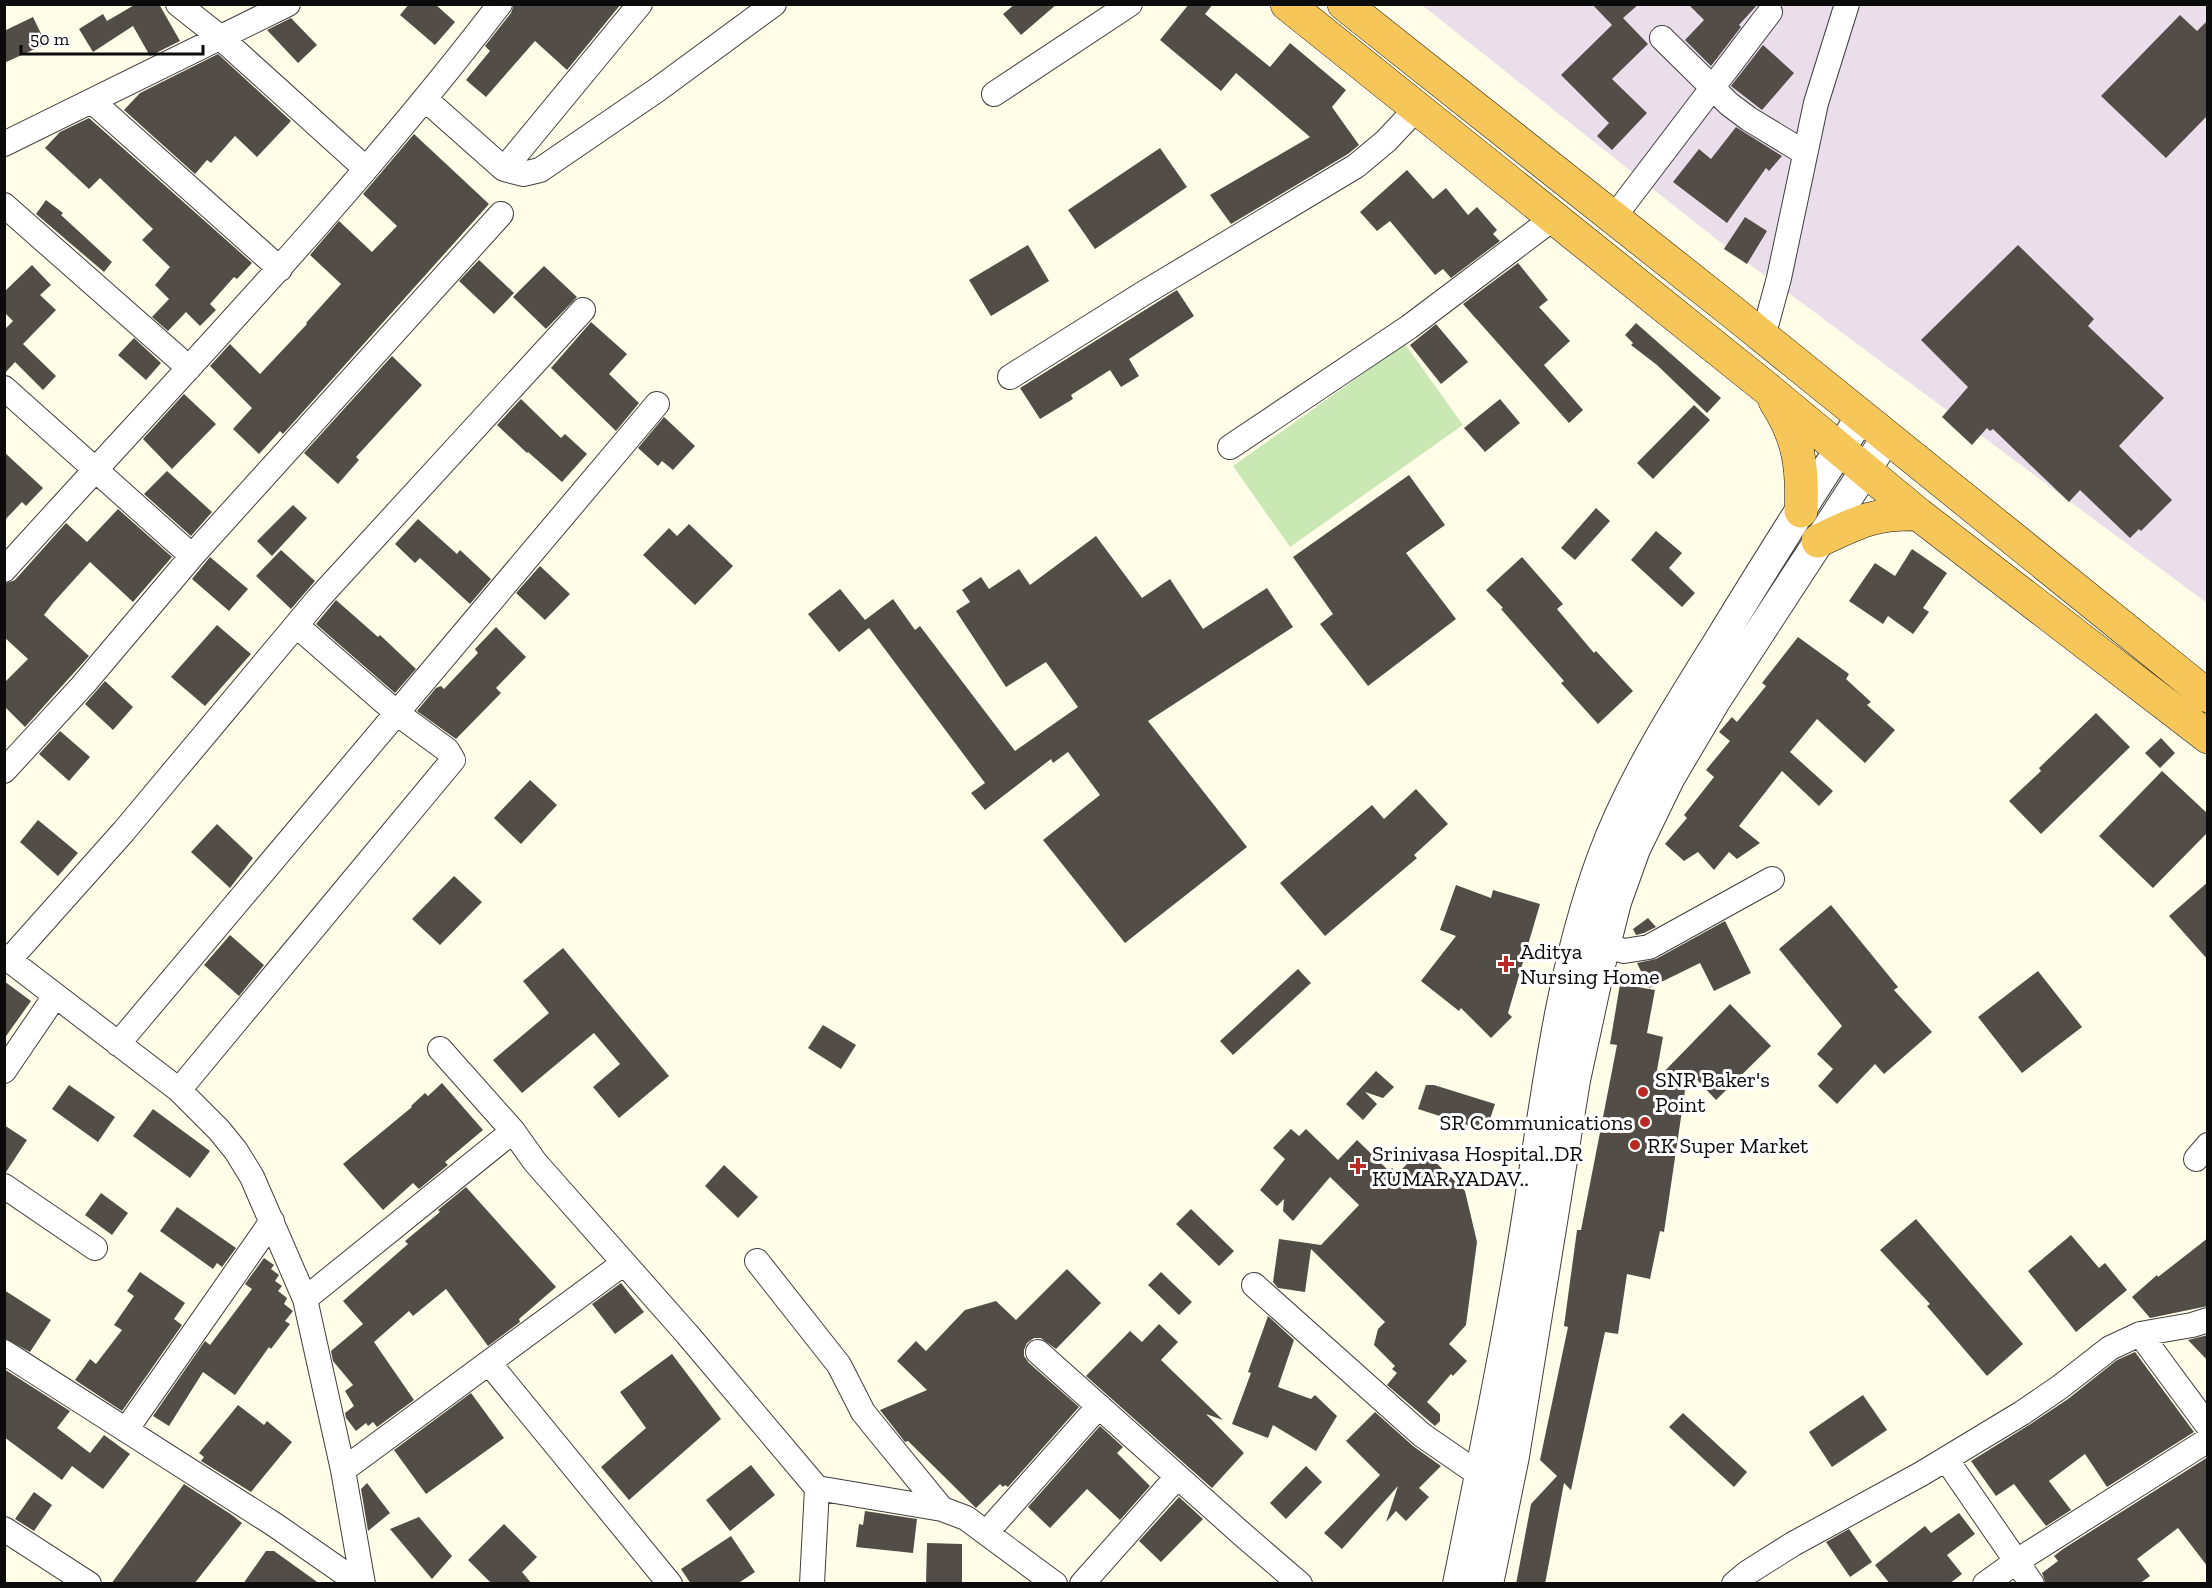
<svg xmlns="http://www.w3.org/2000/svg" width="2212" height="1588" font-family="'Zilla Slab',serif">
  <rect width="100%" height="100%" fill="#fffde8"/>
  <path fill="#eadeea" d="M 1422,5 L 2207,5 L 2207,603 L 1721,243 Z"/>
  <path fill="#cae8b3" d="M 1405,344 L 1463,425 L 1290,547 L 1233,466 Z"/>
  <path fill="#534d47" d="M 136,4 L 159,4 L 180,41 L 150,56 L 133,26 L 93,52 L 79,29 L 103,14 L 107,21 Z
    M 409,4 L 435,4 L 455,22 L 435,45 L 400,15 Z
    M 514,4 L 621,4 L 567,70 L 535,41 L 486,97 L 466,80 L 490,51 L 485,46 L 511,13 Z
    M 1015,4 L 1057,4 L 1021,35 L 1003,14 Z
    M 1189,4 L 1213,4 L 1205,14 L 1270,67 L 1290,43 L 1346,90 L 1332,107 L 1359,145 L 1348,154 L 1231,224 L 1210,195 L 1310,137 L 1236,73 L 1221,91 L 1160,40 Z
    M 1592,4 L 1639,4 L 1623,18 L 1648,44 L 1612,79 L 1647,113 L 1612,150 L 1597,136 L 1609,123 L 1561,75 L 1612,25 Z
    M 1688,4 L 1758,4 L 1739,25 L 1741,27 L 1711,66 L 1685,40 L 1704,20 Z
    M 2180,15 L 2197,31 L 2208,20 L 2208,115 L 2166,158 L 2101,96 Z
    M 33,17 L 46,44 L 4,63 L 4,31 Z
    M 291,18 L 317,45 L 298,63 L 267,30 Z
    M 1763,45 L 1794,73 L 1762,110 L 1731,86 Z
    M 218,54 L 291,121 L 257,157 L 235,136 L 211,163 L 207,160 L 195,174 L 124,110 L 140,93 Z
    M 89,118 L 252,263 L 237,279 L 234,277 L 210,304 L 216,310 L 200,326 L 186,312 L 168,331 L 152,317 L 169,299 L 155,285 L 170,267 L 142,240 L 153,229 L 100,178 L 89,189 L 45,148 L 60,132 Z
    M 1736,127 L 1782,156 L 1769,171 L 1766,168 L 1727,223 L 1673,182 L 1699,149 L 1711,159 Z
    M 414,134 L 489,204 L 283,434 L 280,431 L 259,454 L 233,429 L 252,408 L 210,366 L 230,344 L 260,374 L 307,324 L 306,323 L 341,284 L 310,255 L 339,221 L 372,252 L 397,226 L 363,194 Z
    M 1160,148 L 1187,187 L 1095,249 L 1068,210 Z
    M 1407,170 L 1433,199 L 1446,188 L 1468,215 L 1477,207 L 1497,230 L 1493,234 L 1500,241 L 1451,278 L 1443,269 L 1435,275 L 1390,221 L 1377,231 L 1360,212 Z
    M 46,200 L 63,213 L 61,215 L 112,262 L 104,272 L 36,214 Z
    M 1745,217 L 1767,231 L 1747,264 L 1724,249 Z
    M 1028,245 L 1049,281 L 991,316 L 969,280 Z
    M 2018,245 L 2094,319 L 2088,326 L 2164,398 L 2119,446 L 2172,500 L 2141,531 L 2139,529 L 2130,538 L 2080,490 L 2069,502 L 1993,429 L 1990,431 L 1987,428 L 1972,445 L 1942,417 L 1968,387 L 1921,340 Z
    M 479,260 L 514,293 L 494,314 L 459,281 Z
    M 1518,263 L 1548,300 L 1539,307 L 1570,341 L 1544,365 L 1583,410 L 1569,423 L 1463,304 Z
    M 32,265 L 51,285 L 40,295 L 56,310 L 23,344 L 56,376 L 43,390 L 15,362 L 4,374 L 4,326 L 6,328 L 13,321 L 4,312 L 4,292 Z
    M 544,266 L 577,297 L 546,329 L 513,297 Z
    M 1177,290 L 1194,316 L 1129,359 L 1139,376 L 1121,387 L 1110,370 L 1071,395 L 1073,399 L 1040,419 L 1020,388 Z
    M 591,322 L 627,354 L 609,374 L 639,403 L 616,431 L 551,368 Z
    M 1636,323 L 1721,398 L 1707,413 L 1657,365 L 1631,345 L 1633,343 L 1625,335 Z
    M 1436,324 L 1468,362 L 1441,384 L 1410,345 Z
    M 134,338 L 161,363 L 146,380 L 118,355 Z
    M 392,356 L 422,385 L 356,457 L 359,460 L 338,484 L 304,453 Z
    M 184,394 L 216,424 L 172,469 L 143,439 Z
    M 521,399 L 561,438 L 565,434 L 587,454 L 562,482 L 528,452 L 527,453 L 497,425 Z
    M 1500,399 L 1520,423 L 1485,452 L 1464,428 Z
    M 1694,405 L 1710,420 L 1653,479 L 1637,463 Z
    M 664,417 L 695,446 L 673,470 L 662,461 L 658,466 L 638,448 Z
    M 4,452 L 43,488 L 26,506 L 22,502 L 4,521 Z
    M 167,471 L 212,512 L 191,536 L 144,494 Z
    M 1409,475 L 1445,525 L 1406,553 L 1456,619 L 1368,686 L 1320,624 L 1333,614 L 1293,557 Z
    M 293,505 L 307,518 L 272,556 L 257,541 Z
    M 1596,508 L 1610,521 L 1575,560 L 1561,548 Z
    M 118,509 L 172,557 L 133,602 L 90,562 L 53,603 L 44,615 L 89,656 L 25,727 L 4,706 L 4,683 L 28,659 L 4,637 L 4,584 L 15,580 L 66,523 L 87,542 Z
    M 418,519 L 457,554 L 460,550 L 491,579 L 470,604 L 420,558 L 415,563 L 395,544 Z
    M 689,524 L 733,566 L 695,605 L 643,555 L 669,528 L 677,536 Z
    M 1656,531 L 1682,553 L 1669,568 L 1695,593 L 1682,607 L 1631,560 Z
    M 1096,536 L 1142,598 L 1170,579 L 1203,629 L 1267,588 L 1293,627 L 1148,721 L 1247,847 L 1125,943 L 1043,840 L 1100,795 L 1068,752 L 1053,763 L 1051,759 L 985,810 L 971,793 L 985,783 L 869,628 L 839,652 L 808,614 L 840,589 L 865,620 L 893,599 L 915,630 L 920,626 L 1015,751 L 1078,707 L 1046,662 L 1006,687 L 956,611 L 970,602 L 962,590 L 981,577 L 989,589 L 1019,569 L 1030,585 Z
    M 1912,549 L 1947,573 L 1923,608 L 1929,612 L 1913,634 L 1888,616 L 1883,624 L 1849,601 L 1875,563 L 1895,576 Z
    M 281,550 L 315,581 L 291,609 L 256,576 Z
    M 210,557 L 248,589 L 229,611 L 192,579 Z
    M 1522,557 L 1563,604 L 1557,609 L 1594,653 L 1596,651 L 1633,691 L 1598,724 L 1561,683 L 1564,681 L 1501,609 L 1503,608 L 1486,590 Z
    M 540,566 L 570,594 L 545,620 L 516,593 Z
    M 336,600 L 378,637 L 380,635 L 416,669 L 395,693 L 316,624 Z
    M 217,625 L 251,654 L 205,706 L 171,677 Z
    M 496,627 L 526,657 L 496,688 L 501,693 L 456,739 L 417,711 L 436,688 L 441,686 L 444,689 L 478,653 L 475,649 Z
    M 1798,637 L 1849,674 L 1846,679 L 1871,702 L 1867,705 L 1895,730 L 1865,763 L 1817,719 L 1790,752 L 1833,791 L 1819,806 L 1782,771 L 1739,826 L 1760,843 L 1737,859 L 1729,852 L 1714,870 L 1698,852 L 1684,861 L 1665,844 L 1687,818 L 1684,815 L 1714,777 L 1706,770 L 1730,741 L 1719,732 L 1732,717 L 1737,722 L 1766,686 L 1762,683 Z
    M 105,681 L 133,707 L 113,730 L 85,704 Z
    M 2096,713 L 2130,747 L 2041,834 L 2009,801 L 2041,771 L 2039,768 Z
    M 60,731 L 90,757 L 69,781 L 39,754 Z
    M 2161,738 L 2175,753 L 2160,768 L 2145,753 Z
    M 2162,771 L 2208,814 L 2208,832 L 2153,888 L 2099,836 Z
    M 530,780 L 557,805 L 521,844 L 494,818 Z
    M 1416,789 L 1448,824 L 1414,855 L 1417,858 L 1325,936 L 1280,883 L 1372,805 L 1384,819 Z
    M 38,820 L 78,853 L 58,876 L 20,842 Z
    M 217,824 L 253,858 L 230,888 L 191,852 Z
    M 454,876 L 482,902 L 440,945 L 412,919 Z
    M 2208,882 L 2208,960 L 2169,916 Z
    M 1456,885 L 1491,898 L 1493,890 L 1540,904 L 1508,1013 L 1512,1017 L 1491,1038 L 1461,1008 L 1459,1011 L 1421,981 L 1456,936 L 1440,930 Z
    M 1831,905 L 1898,987 L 1894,990 L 1932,1032 L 1884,1074 L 1875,1064 L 1837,1104 L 1818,1086 L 1833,1069 L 1817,1054 L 1842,1026 L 1779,949 Z
    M 1648,918 L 1656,927 L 1644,933 L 1636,935 L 1633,929 Z
    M 1725,921 L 1751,973 L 1714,991 L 1700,963 L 1649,988 L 1637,963 L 1656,959 Z
    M 230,935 L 264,965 L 239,996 L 204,965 Z
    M 563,948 L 669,1076 L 619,1118 L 593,1087 L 620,1064 L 594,1033 L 522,1093 L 493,1060 L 549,1013 L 523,981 Z
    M 1298,969 L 1311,983 L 1233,1055 L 1220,1041 Z
    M 2038,971 L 2082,1027 L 2022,1073 L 1978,1017 Z
    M 4,981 L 31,1001 L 4,1039 Z
    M 1620,984 L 1655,990 L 1647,1033 L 1663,1037 L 1655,1081 L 1730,1004 L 1771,1046 L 1716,1100 L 1688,1070 L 1664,1232 L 1660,1231 L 1650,1279 L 1627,1274 L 1618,1334 L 1605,1332 L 1571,1490 L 1564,1483 L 1545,1584 L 1516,1584 L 1531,1504 L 1557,1476 L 1540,1460 L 1568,1327 L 1564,1326 L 1577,1230 L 1581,1230 L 1617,1045 L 1610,1044 Z
    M 823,1025 L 856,1045 L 841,1069 L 808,1048 Z
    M 1376,1071 L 1394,1087 L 1383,1098 L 1365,1092 L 1377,1104 L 1363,1120 L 1346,1104 Z
    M 442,1083 L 483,1130 L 445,1162 L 448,1165 L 419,1189 L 413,1183 L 383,1210 L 343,1164 L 412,1107 L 411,1106 L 425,1093 L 428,1096 Z
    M 69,1085 L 115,1117 L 98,1142 L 52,1109 Z
    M 1426,1085 L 1434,1085 L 1495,1104 L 1486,1131 L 1418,1109 Z
    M 153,1109 L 210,1151 L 190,1178 L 133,1136 Z
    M 4,1125 L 27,1140 L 6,1172 L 4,1172 Z
    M 1291,1129 L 1299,1136 L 1306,1129 L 1338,1160 L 1357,1140 L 1389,1171 L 1392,1168 L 1398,1173 L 1422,1149 L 1465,1191 L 1477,1242 L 1466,1325 L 1449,1344 L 1467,1361 L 1453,1376 L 1451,1374 L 1427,1402 L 1440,1414 L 1440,1421 L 1435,1426 L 1387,1385 L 1397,1373 L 1392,1369 L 1395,1366 L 1374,1345 L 1378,1329 L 1385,1322 L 1311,1249 L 1305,1292 L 1278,1288 L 1273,1282 L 1279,1239 L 1321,1245 L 1359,1205 L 1330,1177 L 1293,1221 L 1283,1211 L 1284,1199 L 1277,1206 L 1260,1190 L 1285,1159 L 1273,1148 Z
    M 724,1165 L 758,1197 L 738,1218 L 705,1186 Z
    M 466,1187 L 556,1287 L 519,1319 L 520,1322 L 488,1346 L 446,1289 L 413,1316 L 409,1311 L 374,1342 L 414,1400 L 377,1427 L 373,1422 L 368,1426 L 366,1423 L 356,1431 L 346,1418 L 345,1413 L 354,1406 L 345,1391 L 353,1385 L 333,1361 L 331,1351 L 363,1324 L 343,1301 L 408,1244 L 405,1241 L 440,1212 L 438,1210 Z
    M 101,1193 L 128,1213 L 112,1235 L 85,1215 Z
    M 177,1207 L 236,1248 L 222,1267 L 217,1263 L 213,1269 L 160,1231 Z
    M 1191,1209 L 1234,1251 L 1219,1266 L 1176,1224 Z
    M 1916,1219 L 2023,1344 L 1987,1376 L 1927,1306 L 1930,1304 L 1880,1250 Z
    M 2071,1235 L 2099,1268 L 2105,1263 L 2127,1290 L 2076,1332 L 2028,1271 Z
    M 2208,1238 L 2208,1306 L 2150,1318 L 2132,1297 L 2157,1275 L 2158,1277 Z
    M 264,1258 L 274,1265 L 271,1269 L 279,1275 L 275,1281 L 282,1286 L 278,1291 L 287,1298 L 284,1304 L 293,1311 L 285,1321 L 290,1324 L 271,1349 L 269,1347 L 235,1395 L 203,1372 L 169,1426 L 153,1416 L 205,1341 L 210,1345 L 252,1289 L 245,1284 Z
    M 1067,1269 L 1101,1303 L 1056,1349 L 1041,1338 L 1034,1338 L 1027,1343 L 1024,1350 L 1024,1356 L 1029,1363 L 1079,1407 L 1008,1487 L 1005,1485 L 1003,1487 L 1000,1484 L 976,1508 L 908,1441 L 905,1442 L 880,1410 L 927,1390 L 897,1361 L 916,1341 L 926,1351 L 965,1310 L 996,1301 L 1016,1320 Z
    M 140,1272 L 185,1303 L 174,1319 L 182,1325 L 122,1411 L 75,1380 L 90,1359 L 96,1364 L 122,1330 L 114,1325 L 134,1296 L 127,1291 Z
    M 1161,1272 L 1192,1302 L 1179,1315 L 1148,1285 Z
    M 621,1283 L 644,1312 L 615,1334 L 592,1304 Z
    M 4,1290 L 51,1320 L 30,1352 L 4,1338 Z
    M 1268,1316 L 1294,1340 L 1278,1387 L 1311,1399 L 1315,1395 L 1337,1416 L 1316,1451 L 1273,1425 L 1268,1438 L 1232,1424 L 1251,1373 L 1248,1372 Z
    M 1159,1324 L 1178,1342 L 1161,1360 L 1223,1420 L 1206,1414 L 1244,1453 L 1212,1488 L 1086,1376 L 1130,1331 L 1142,1342 Z
    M 2208,1335 L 2208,1361 L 2188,1340 Z
    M 2135,1352 L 2194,1432 L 2107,1487 L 2085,1454 L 2049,1481 L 2071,1510 L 2046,1526 L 2014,1484 L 1996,1496 L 1971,1461 L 2029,1425 L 2068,1399 L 2117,1360 Z
    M 672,1354 L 721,1419 L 629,1500 L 601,1467 L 646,1428 L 620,1392 Z
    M 4,1369 L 70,1411 L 57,1428 L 90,1453 L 104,1435 L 130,1454 L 103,1489 L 72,1466 L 62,1480 L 4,1437 Z
    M 471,1393 L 504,1438 L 426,1494 L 394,1450 Z
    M 1863,1395 L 1887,1430 L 1832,1467 L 1809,1432 Z
    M 238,1405 L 264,1425 L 267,1421 L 292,1442 L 251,1492 L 201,1461 L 204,1457 L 199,1453 Z
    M 1375,1412 L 1413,1446 L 1441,1466 L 1419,1488 L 1429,1497 L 1406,1521 L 1396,1511 L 1386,1522 L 1398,1486 L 1342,1549 L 1324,1533 L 1380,1475 L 1346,1441 Z
    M 1683,1413 L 1747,1472 L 1734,1487 L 1669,1427 Z
    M 1100,1426 L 1123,1447 L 1117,1453 L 1150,1486 L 1120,1520 L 1087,1489 L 1050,1528 L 1028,1507 Z
    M 2208,1457 L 2208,1567 L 2178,1528 L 2137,1559 L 2150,1576 L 2139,1584 L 2046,1584 L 2042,1573 L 2058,1561 L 2054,1556 L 2063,1549 Z
    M 751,1465 L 775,1495 L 730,1531 L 706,1500 Z
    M 1306,1466 L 1322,1482 L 1286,1519 L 1270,1503 Z
    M 367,1483 L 390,1513 L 368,1531 L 361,1489 Z
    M 184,1484 L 232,1515 L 242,1523 L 194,1584 L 111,1584 Z
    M 34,1492 L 52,1505 L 34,1531 L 15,1519 Z
    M 1179,1497 L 1203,1519 L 1161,1562 L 1139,1541 Z
    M 865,1511 L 917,1519 L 913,1553 L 856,1547 L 859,1524 L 863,1525 Z
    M 1959,1513 L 1975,1534 L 1947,1555 L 1962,1574 L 1949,1584 L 1890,1584 L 1875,1565 L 1925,1526 L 1931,1533 Z
    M 419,1517 L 452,1556 L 432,1579 L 390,1529 Z
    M 504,1524 L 537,1557 L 522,1572 L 532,1584 L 492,1584 L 468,1560 Z
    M 1849,1529 L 1872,1562 L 1850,1577 L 1826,1542 Z
    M 731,1536 L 755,1572 L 737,1584 L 691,1584 L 681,1569 Z
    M 927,1543 L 962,1544 L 962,1584 L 926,1584 Z
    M 266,1551 L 274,1551 L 320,1584 L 243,1584 Z"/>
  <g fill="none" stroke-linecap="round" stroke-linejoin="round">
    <g stroke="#3e3e3e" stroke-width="26">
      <path id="minor" d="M 178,4 L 221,38 L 366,169
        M 1662,38 L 1729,104 L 1749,119 L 1805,153
        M 994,94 L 1130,4
        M 425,99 L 504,169 L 523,174 L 540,170 L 657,90 L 774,4
        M 92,101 L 280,269
        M 4,144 L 288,4
        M 504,169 L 640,4
        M 4,205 L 189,368
        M 1614,217 L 1770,12
        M 1763,337 L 1779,278 L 1816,103 L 1847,4
        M 1010,377 L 1144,293 L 1356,166 L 1386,141 L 1417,108
        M 4,388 L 192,556
        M 1230,447 L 1409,327 L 1555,217
        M 4,570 C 172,384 347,204 500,4
        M 4,771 L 83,685 L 192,556 L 501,214
        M 1587,940 L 1624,951 L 1649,947 L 1772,879
        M 4,956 L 179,1090 L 219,1130 L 236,1151 L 252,1177 L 305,1299 L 343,1470 L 363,1584
        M 9,960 L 124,831 L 318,599 L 583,310
        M 118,1044 L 657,404
        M 440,1049 L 513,1131
        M 4,1071 L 55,996
        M 179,1090 L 453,760 L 447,750 L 398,714 L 297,626
        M 2196,1159 L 2208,1145
        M 4,1186 L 95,1248
        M 757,1261 L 839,1365 L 863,1412 L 875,1427 L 942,1509
        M 1254,1285 L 1422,1435 L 1480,1475 L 1495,1478
        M 305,1299 L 513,1131 L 535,1162 L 687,1334 L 817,1488 L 942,1509 L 966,1518 L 1055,1584
        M 2140,1334 L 2208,1426
        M 4,1352 L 275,1525 L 360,1584
        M 1038,1352 L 1243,1535 L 1300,1584
        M 489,1363 L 670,1584
        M 126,1430 L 272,1221
        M 1946,1459 L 2032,1584
        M 343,1470 L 624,1263
        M 4,1529 L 89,1584
        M 986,1533 L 1099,1406
        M 812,1584 L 817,1488
        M 1082,1584 L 1177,1477
        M 1734,1584 L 1747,1573 L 1793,1544 L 1921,1474 L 2022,1413 L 2060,1387 L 2110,1348 L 2140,1334 L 2192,1325 L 2208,1320
        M 1985,1584 L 2017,1561 L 2208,1440"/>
    </g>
    <g stroke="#3e3e3e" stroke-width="32">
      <path id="tertiary" d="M 1458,1584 C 1482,1464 1507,1345 1526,1225 C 1546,1101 1559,974 1603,856 C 1631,781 1674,713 1716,646 C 1763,569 1811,492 1861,417
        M 1488,1584 L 1514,1456 L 1575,1080 L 1599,969 L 1616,902 L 1635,849 L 1670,777 L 1715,701 L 1887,437"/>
    </g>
    <g stroke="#1c1c1c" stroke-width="34">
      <path id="trunk" d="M 1287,4 L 1765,387 L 1918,514 L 2208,737
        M 1344,4 L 1735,314 L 2208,696
        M 1775,401 C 1799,437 1803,468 1801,511
        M 1818,541 C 1858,522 1873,513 1918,514"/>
    </g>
    <use href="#minor" stroke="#fff" stroke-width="24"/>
    <use href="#tertiary" stroke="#fff" stroke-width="30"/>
    <use href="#trunk" stroke="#f7c658" stroke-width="33"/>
  </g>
  <g fill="#ba2a24" stroke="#fff" stroke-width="2">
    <path d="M1503 955h6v6h6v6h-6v6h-6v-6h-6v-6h6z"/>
    <circle cx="1643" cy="1092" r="6"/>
    <circle cx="1645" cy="1122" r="6"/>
    <circle cx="1635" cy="1145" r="6"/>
    <path d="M1355 1157h6v6h6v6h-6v6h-6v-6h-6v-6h6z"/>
  </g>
  <g text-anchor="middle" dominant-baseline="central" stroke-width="6" stroke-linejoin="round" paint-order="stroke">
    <g font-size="22" fill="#0b0b0b" stroke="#fff" text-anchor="start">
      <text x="1520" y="951">Aditya<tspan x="1520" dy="25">Nursing Home</tspan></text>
      <text x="1655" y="1079">SNR Baker's<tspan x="1655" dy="25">Point</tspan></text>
      <text x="1633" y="1122" text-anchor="end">SR Communications</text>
      <text x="1647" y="1145">RK Super Market</text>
      <text x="1372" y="1153">Srinivasa Hospital..DR<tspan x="1372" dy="25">KUMAR YADAV..</tspan></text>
    </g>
  </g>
  <rect width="2212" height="1588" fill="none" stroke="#0b0b0b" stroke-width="12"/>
  <path d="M21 45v9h182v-9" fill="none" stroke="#0b0b0b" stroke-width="3"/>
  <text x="30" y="45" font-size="18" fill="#0b0b0b" stroke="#ffffff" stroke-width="4.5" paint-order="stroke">50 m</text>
</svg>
